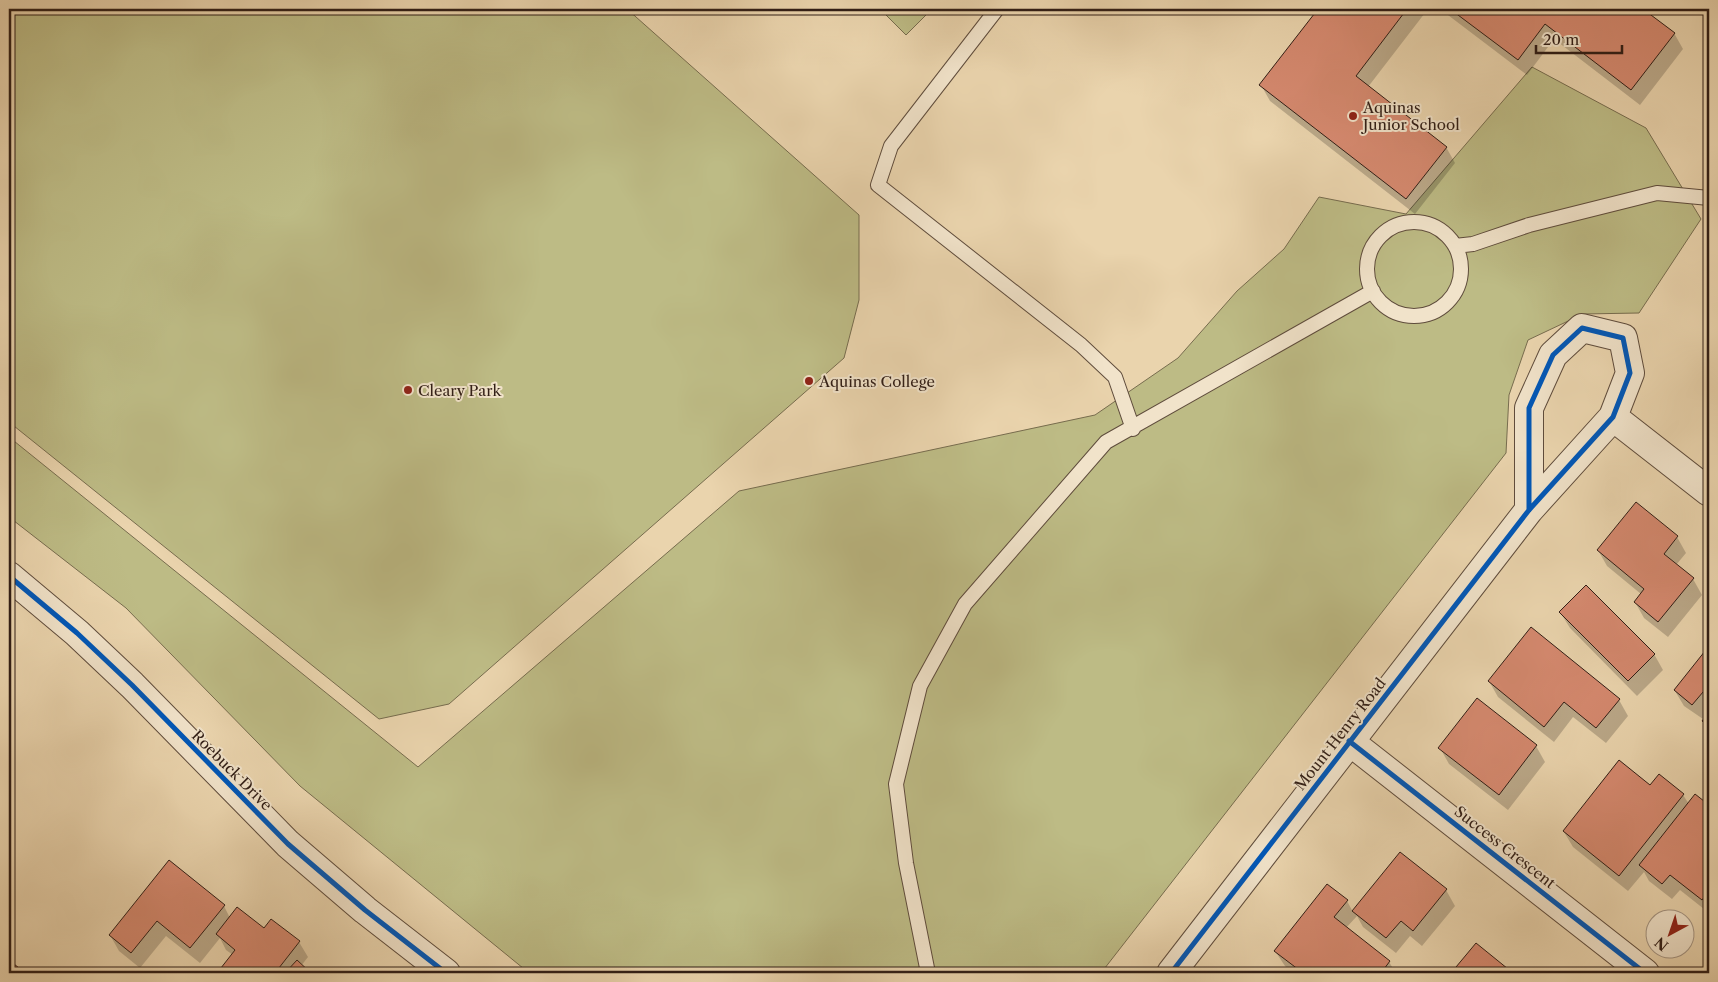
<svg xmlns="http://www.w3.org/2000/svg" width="1718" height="982" font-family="'Libre Caslon Text',serif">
  <rect width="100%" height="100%" fill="#ead4ad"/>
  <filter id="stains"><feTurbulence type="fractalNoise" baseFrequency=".004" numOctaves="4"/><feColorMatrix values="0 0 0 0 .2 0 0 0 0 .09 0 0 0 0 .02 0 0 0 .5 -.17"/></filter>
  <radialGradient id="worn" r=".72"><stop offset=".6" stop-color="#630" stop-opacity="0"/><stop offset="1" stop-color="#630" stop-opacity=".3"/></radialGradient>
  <path fill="#bdbb85" stroke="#776c4e" d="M 9,9 L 627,9 L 859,215 L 859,300 L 844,358 L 449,704 L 379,719 L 9,422 Z
    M 880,9 L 932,9 L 906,35 Z
    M 1532,67 L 1646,128 L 1701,219 L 1639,313 L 1583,314 L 1528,340 L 1509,395 L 1506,453 L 1101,973 L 529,973 L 300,786 L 126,608 L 9,517 L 9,437 L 418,767 L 739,491 L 1095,415 L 1178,358 L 1237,291 L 1284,249 L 1319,197 L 1406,214 Z"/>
  <path fill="#0003" d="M 1319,9 L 1428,9 L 1368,87 L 1446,147 L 1455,163 L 1415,214 L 1270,101 L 1261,85 Z
    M 1440,9 L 1641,9 L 1674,33 L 1683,49 L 1640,105 L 1554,39 L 1527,75 Z
    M 1637,503 L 1677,537 L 1686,553 L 1676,565 L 1693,579 L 1702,595 L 1668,637 L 1644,618 L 1635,602 L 1641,594 L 1607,566 L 1598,550 Z
    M 1560,612 L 1654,654 L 1663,670 L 1637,696 L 1570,628 Z
    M 1531,629 L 1619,700 L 1628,716 L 1606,743 L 1573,717 L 1554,742 L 1498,697 L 1489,681 Z
    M 1709,648 L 1709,730 L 1703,719 L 1684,706 L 1675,691 Z
    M 1477,700 L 1536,746 L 1545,762 L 1508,810 L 1449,764 L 1440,748 Z
    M 1650,787 L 1683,795 L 1689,804 L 1695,796 L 1709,807 L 1709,913 L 1680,890 L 1672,899 L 1649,881 L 1644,872 L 1628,891 L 1573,847 L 1564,832 Z
    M 1400,853 L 1446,890 L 1455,906 L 1422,946 L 1410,936 L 1396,953 L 1363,927 L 1357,916 L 1346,928 L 1389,962 L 1396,973 L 1293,973 L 1285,966 L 1275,951 L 1347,901 L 1353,912 Z
    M 169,862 L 224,906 L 230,918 L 299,942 L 308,957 L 301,966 L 309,973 L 219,973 L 233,955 L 226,950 L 220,938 L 200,963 L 166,936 L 140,968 L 119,951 L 110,935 Z
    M 1476,945 L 1511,973 L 1453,973 Z
    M 9,962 L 18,968 L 21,973 L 9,973 Z"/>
  <path fill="#d5896f" stroke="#311e16" d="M 1318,9 L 1407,9 L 1356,76 L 1447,147 L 1406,199 L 1259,85 Z
    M 1450,9 L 1643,9 L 1675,33 L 1631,90 L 1545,24 L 1518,60 Z
    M 1636,502 L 1678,536 L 1664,554 L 1694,578 L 1658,622 L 1634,602 L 1644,589 L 1597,550 Z
    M 1586,585 L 1655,654 L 1628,681 L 1559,612 Z
    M 1531,627 L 1620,699 L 1596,728 L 1564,702 L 1544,727 L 1488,681 Z
    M 1709,646 L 1709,685 L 1692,705 L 1674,690 Z
    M 1477,698 L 1537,745 L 1499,795 L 1438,748 Z
    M 1709,712 L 1709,726 L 1702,721 Z
    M 1619,760 L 1650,785 L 1659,774 L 1684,794 L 1619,876 L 1563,831 Z
    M 1695,794 L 1709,805 L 1709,891 L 1702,900 L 1670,875 L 1662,884 L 1639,865 Z
    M 1400,852 L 1447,889 L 1413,931 L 1401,921 L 1386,938 L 1352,911 Z
    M 169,860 L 225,905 L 190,948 L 157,921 L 131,953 L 109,935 Z
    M 1327,884 L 1348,900 L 1334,917 L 1390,961 L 1381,973 L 1303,973 L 1274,951 Z
    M 237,907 L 264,928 L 271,919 L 300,941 L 275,973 L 217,973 L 235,950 L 216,934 Z
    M 1476,943 L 1513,973 L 1451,973 Z
    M 9,960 L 19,968 L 14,973 L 9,973 Z
    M 297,960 L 311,973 L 285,973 Z"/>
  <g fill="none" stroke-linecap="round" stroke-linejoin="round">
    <g stroke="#5f4c3c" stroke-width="16">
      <path id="lane" d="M 997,9 L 891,146 L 878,185 L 1081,345 L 1115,377 L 1133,429
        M1367 269a47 47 0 1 1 94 0a47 47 0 1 1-94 0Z
        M 1455,246 L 1473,244 L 1529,225 L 1657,193 L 1709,198
        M 928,973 L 906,863 L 896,784 L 920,686 L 965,604 L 1106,442 L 1373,291"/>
    </g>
    <g stroke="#5f4c3c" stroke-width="30">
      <path id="street" d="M 1613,417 L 1709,492
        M 9,576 L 77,633 L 132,685 L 288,844 L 365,910 L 446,973
        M 1349,741 L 1645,973
        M 1171,973 L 1529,510 L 1613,417 L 1630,373 L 1623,338 L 1582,328 L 1553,355 L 1529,408 L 1529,510"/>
    </g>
    <use href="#lane" stroke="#f1e3ca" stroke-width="14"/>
    <use href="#street" stroke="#f1e3ca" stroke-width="28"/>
    <g stroke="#f1e3ca" stroke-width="8">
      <path id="cycleway" d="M 9,576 L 77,633 L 132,685 L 288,844 L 365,910 L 446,973
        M 1349,741 L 1645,973
        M 1171,973 L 1529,510 L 1613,417 L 1630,373 L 1623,338 L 1582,328 L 1553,355 L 1529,408 L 1529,510"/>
    </g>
    <use href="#cycleway" stroke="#0057b8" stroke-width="5"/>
  </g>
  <g fill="#8f2418" stroke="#f1e3ca" stroke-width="2">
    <circle cx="1353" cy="116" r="5"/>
    <circle cx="809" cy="381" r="5"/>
    <circle cx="408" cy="390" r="5"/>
  </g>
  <g text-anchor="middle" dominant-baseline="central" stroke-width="4" stroke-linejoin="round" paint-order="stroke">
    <g font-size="15" fill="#311e16" stroke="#f1e3ca" text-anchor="start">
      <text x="1363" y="107">Aquinas<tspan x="1363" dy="17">Junior School</tspan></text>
      <text x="819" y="381">Aquinas College</text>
      <text x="418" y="390">Cleary Park</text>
    </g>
    <g font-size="15" fill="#311e16" stroke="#f1e3ca">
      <text transform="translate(1340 734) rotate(-52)">Mount Henry Road</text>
      <text transform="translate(232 770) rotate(45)">Roebuck Drive</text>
      <text transform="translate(1505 847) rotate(38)">Success Crescent</text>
    </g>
  </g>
  <rect width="1718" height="982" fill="none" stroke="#ead4ad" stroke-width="30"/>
  <rect x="10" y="10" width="1698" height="962" fill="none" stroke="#311e16" stroke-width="2.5"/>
  <rect x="15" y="15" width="1688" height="952" fill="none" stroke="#311e16"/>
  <g transform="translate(1670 934) rotate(220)"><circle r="24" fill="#f1e3ca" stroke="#a49482"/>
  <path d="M0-4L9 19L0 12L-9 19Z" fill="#8f2418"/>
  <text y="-8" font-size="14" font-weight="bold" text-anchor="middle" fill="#311e16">N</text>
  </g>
  <path d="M1536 45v8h86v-8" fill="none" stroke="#311e16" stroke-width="2.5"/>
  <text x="1543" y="45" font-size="15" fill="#311e16" stroke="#f1e3ca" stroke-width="4" paint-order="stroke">20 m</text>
  <rect width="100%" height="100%" filter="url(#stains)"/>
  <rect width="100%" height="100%" fill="url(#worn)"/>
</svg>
